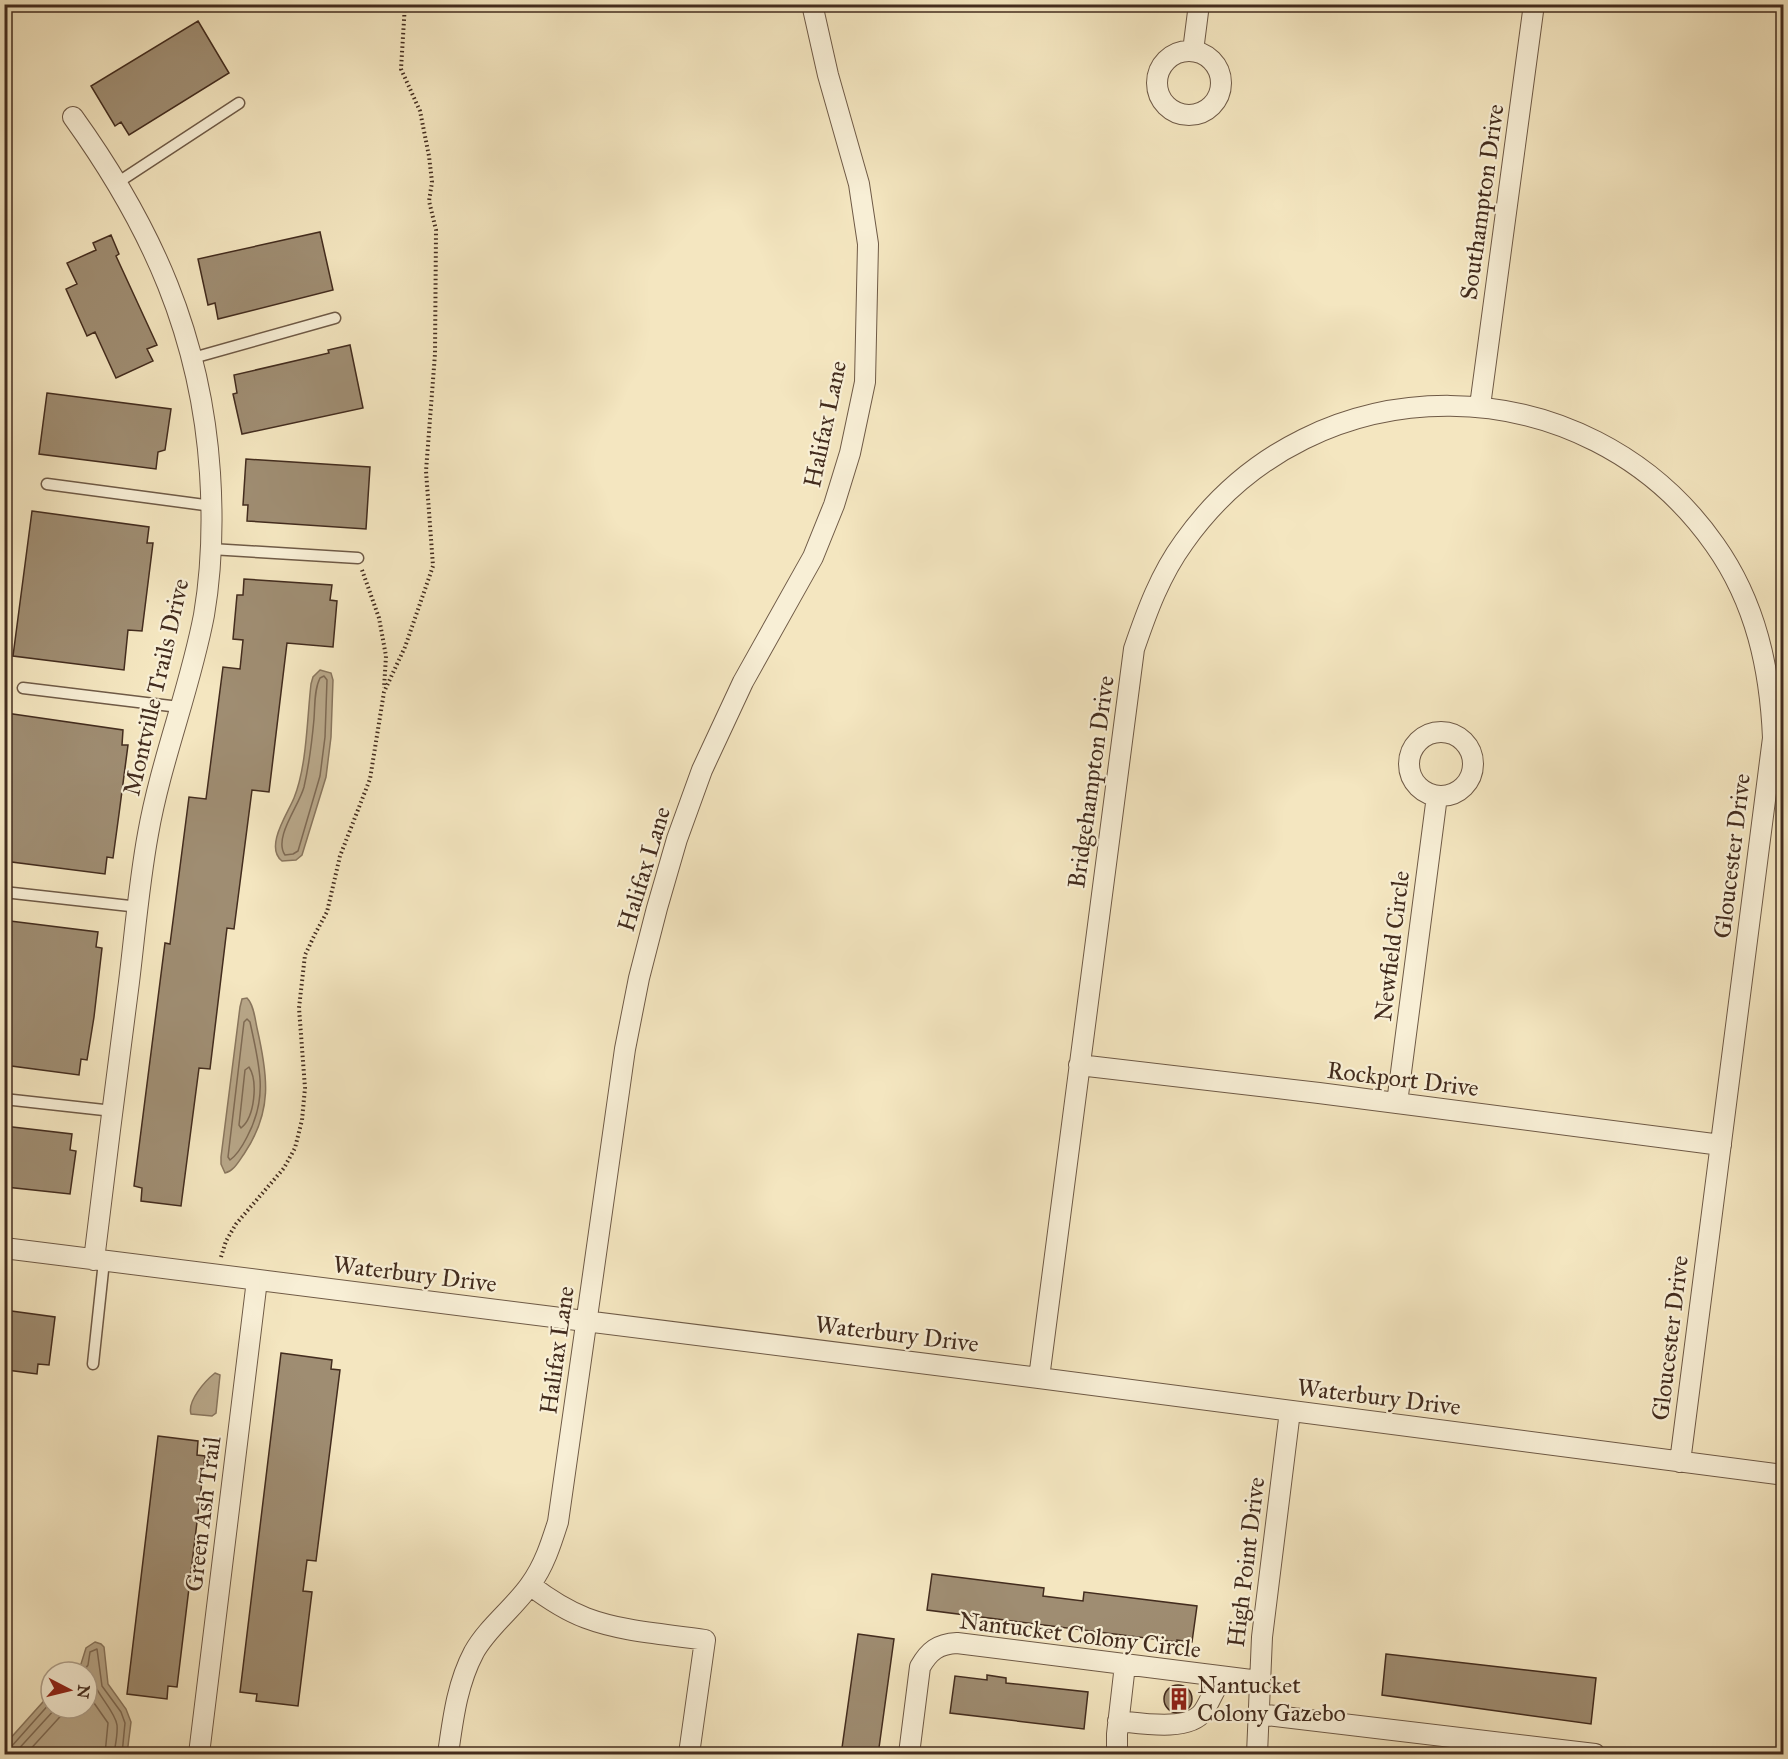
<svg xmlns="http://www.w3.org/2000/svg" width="1788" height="1759" font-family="'IM FELL Great Primer',serif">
  <rect width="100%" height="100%" fill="#f4e6c0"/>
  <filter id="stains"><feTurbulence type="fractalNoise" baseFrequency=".00333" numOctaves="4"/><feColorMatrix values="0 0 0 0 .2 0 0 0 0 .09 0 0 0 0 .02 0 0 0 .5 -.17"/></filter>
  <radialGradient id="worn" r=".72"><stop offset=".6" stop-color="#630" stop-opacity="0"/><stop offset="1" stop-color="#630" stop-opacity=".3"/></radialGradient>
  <path fill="#b8a789" stroke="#89765e" stroke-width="1.5" d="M 320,670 L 331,673 L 333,680 L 331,737 L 326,777 L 302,855 L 296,860 L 282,861 C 264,847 288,813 294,798 C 307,766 307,718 311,684 L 313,677 Z
    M 247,998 C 254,1005 255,1019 257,1028 C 268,1076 273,1111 244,1154 C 239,1161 234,1171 225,1173 L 221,1164 L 221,1157 L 240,1007 L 242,999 Z
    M 215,1373 L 220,1375 L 216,1413 L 212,1416 L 191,1414 C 187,1401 205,1381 215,1373 Z
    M 95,1642 L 101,1644 L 104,1647 L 108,1684 L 126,1709 L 131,1722 L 127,1754 L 5,1754 L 5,1747 L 8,1741 L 51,1693 L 51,1708 L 87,1708 L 87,1672 L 74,1672 L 81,1664 L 86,1648 Z"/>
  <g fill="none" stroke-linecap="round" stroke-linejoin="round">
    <path stroke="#7e6a54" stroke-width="1.5" d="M 324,676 L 327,680 L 325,737 L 320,776 L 298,851 L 293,854 L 285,855 C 273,838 299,806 304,787 C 309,765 312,741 314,719 C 315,706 314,690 320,678 Z
      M 247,1019 L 250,1022 C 259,1065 269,1096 247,1137 C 243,1145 237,1155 230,1160 L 228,1157 L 244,1022 Z
      M 249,1067 C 258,1081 255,1117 241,1128 L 239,1125 L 245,1070 Z
      M 83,1672 L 88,1665 L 90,1652 L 97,1649 L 102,1686 L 121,1712 L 125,1723 L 122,1754
      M 87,1678 L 92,1679 C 97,1695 115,1711 117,1725 C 118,1735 115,1745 114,1754
      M 87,1693 L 108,1723 L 105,1754
      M 4,1749 L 11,1747 L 51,1702
      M 14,1754 L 56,1708
      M 26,1754 L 68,1708"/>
  </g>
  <path fill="#9f8d72" stroke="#432c1e" stroke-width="1.5" d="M 198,21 L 229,73 L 129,135 L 121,122 L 115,126 L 91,86 Z
    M 320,232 L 333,290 L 218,319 L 215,303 L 208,305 L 198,259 Z
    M 111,235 L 119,254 L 116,256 L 157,345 L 147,349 L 153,361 L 116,378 L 95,332 L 87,336 L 66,289 L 77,284 L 67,263 L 96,250 L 93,243 Z
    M 350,345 L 363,408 L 242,434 L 233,394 L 237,393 L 234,375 L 329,353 L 328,350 Z
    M 47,393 L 171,409 L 165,450 L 158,452 L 156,469 L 39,454 Z
    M 246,459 L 370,467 L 366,529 L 247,521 L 248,505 L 243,505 Z
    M 32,511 L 149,527 L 147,543 L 153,543 L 142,631 L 128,630 L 124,670 L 13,656 Z
    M 244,579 L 332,585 L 330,600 L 337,601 L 333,647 L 287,643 L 269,792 L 252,790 L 234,929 L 227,928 L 210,1069 L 199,1068 L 181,1206 L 141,1201 L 142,1188 L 134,1186 L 165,943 L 170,944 L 189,797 L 206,799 L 223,667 L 240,669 L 243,640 L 233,639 L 237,595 L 243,595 Z
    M 6,713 L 123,730 L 122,745 L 128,745 L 119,814 L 113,858 L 107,857 L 105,874 L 4,861 Z
    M 10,921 L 98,932 L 96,947 L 102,948 L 94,1017 L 87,1060 L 81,1059 L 79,1075 L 4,1065 L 4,936 L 8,937 Z
    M 4,1126 L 72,1134 L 70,1150 L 76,1151 L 70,1194 L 6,1187 L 7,1175 L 4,1174 Z
    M 4,1310 L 55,1317 L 49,1365 L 38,1364 L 37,1374 L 7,1370 L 8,1361 L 4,1360 Z
    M 281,1353 L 332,1360 L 331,1369 L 340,1370 L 316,1561 L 307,1560 L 303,1591 L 312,1592 L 298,1706 L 256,1701 L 257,1694 L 240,1692 Z
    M 158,1436 L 198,1441 L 197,1455 L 205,1456 L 177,1687 L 168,1686 L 167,1699 L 127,1694 Z
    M 932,1574 L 1044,1588 L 1043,1596 L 1083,1601 L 1084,1592 L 1197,1606 L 1192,1642 L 1177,1640 L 1177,1642 L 927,1610 Z
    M 858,1634 L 894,1639 L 878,1755 L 841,1755 Z
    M 1386,1654 L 1596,1678 L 1591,1724 L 1382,1695 Z
    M 987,1675 L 1006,1678 L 1006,1683 L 1088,1692 L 1084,1729 L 950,1713 L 955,1676 L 987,1680 Z
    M1164 1699a14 14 0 1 1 28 0a14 14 0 1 1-28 0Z"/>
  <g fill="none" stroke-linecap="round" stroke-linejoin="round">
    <g stroke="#6f5a46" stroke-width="13">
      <path id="lane" d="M 117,183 L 239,103
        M 193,358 L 335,318
        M 47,484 L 212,506
        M 211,549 L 358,558
        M 23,688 L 179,707
        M 4,892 L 139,907
        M 4,1099 L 113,1111
        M 93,1364 L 104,1261"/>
    </g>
    <g stroke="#6f5a46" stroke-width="22">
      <path id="street" d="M 1193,51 L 1199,4
        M1157 83a32 32 0 1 1 64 0a32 32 0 1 1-64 0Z
        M 73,117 C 152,227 201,336 210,473 C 213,520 212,568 204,615 C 190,689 161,760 148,834 C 139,883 135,933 129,982 C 117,1075 105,1167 94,1260
        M 1480,406 L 1534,4
        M1409 764a32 32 0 1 1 64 0a32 32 0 1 1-64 0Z
        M 1079,1065 L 1319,1093 L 1721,1145
        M 1397,1103 L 1437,796
        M 4,1248 L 1039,1378 L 1784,1475
        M 1039,1378 L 1134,649 C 1147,611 1160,575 1184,542 C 1314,358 1587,362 1715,545 C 1756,603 1770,669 1773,738 L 1680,1462
        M 530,1585 C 547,1598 565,1610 586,1618 C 623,1632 666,1634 705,1640 L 689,1754
        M 1258,1714 L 1595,1754
        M 1118,1721 C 1140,1723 1188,1732 1203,1712 C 1211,1701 1214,1686 1225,1677
        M 199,1754 L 257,1280
        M 448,1754 C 453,1719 457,1684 474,1652 C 488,1627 513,1609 530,1585 C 544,1566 551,1544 558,1522 L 625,1049 L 639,978 L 657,908 L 677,839 L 702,770 L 743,682 L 813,557 L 834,505 L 850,453 L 865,382 L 868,244 L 859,184 L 828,75 L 812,4
        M 909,1754 L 920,1667 C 929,1651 938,1644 957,1643 L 1259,1681
        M 1117,1754 L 1117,1734 L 1125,1665
        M 1257,1754 L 1262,1637 L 1290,1411"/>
    </g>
    <path stroke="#432c1e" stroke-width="4" stroke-dasharray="1.5 3" stroke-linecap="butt" d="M 362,570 L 379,618 L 386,656 L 384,688
      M 221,1257 L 226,1241 L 236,1224 L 284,1168 L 295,1148 L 302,1120 L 305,1088 L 299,1008 L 305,955 L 316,932 L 327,912 L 340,856 L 370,779 L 384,692 L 405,647 L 433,566 L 426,471 L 435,354 L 436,230 L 429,201 L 432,182 L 429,156 L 420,111 L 401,69 L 405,4"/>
    <use href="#lane" stroke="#f8efd6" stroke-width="10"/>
    <use href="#street" stroke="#f8efd6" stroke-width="20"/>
  </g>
  <defs>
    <g id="building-bare" transform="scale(1.8)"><path d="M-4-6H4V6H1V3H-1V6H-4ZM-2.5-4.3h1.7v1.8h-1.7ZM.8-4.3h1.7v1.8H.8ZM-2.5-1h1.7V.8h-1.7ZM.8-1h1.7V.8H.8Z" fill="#8f2418" stroke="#f8efd6" stroke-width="2.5" paint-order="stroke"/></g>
  </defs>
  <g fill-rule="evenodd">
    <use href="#building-bare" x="1179" y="1699"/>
  </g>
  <g text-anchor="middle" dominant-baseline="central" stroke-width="4.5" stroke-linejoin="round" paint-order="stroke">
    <g font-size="24" fill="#432c1e" stroke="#f8efd6">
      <text transform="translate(1482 202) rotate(-82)">Southampton Drive</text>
      <text transform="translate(825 424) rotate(-78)">Halifax Lane</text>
      <text transform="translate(156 687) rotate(-77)">Montville Trails Drive</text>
      <text transform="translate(1091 782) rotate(-82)">Bridgehampton Drive</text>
      <text transform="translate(1732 856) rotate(-83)">Gloucester Drive</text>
      <text transform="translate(644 869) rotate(-73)">Halifax Lane</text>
      <text transform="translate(1392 946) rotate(-83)">Newfield Circle</text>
      <text transform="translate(1403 1079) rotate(7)">Rockport Drive</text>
      <text transform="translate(415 1274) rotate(7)">Waterbury Drive</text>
      <text transform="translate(897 1334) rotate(7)">Waterbury Drive</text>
      <text transform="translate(1670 1338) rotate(-83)">Gloucester Drive</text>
      <text transform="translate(557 1350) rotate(-82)">Halifax Lane</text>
      <text transform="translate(1379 1397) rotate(7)">Waterbury Drive</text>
      <text transform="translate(203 1514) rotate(-83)">Green Ash Trail</text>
      <text transform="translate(1246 1562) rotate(-83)">High Point Drive</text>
      <text transform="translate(1080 1635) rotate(7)">Nantucket Colony Circle</text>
    </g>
    <g font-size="24" fill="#432c1e" stroke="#f8efd6" text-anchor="start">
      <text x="1197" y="1685">Nantucket<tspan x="1197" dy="28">Colony Gazebo</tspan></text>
    </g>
  </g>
  <rect width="1788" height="1759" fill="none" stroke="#f4e6c0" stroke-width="24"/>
  <rect x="6" y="6" width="1776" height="1747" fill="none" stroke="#432c1e" stroke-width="3"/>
  <rect x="12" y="12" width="1764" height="1735" fill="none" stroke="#432c1e" stroke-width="1.5"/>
  <g transform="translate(69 1690) rotate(97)"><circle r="28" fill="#f8efd6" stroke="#b0a18c" stroke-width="1.5"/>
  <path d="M0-4.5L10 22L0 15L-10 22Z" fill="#8f2418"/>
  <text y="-9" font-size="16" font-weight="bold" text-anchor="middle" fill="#432c1e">N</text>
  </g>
  <rect width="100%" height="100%" filter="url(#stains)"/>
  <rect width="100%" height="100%" fill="url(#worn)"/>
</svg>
